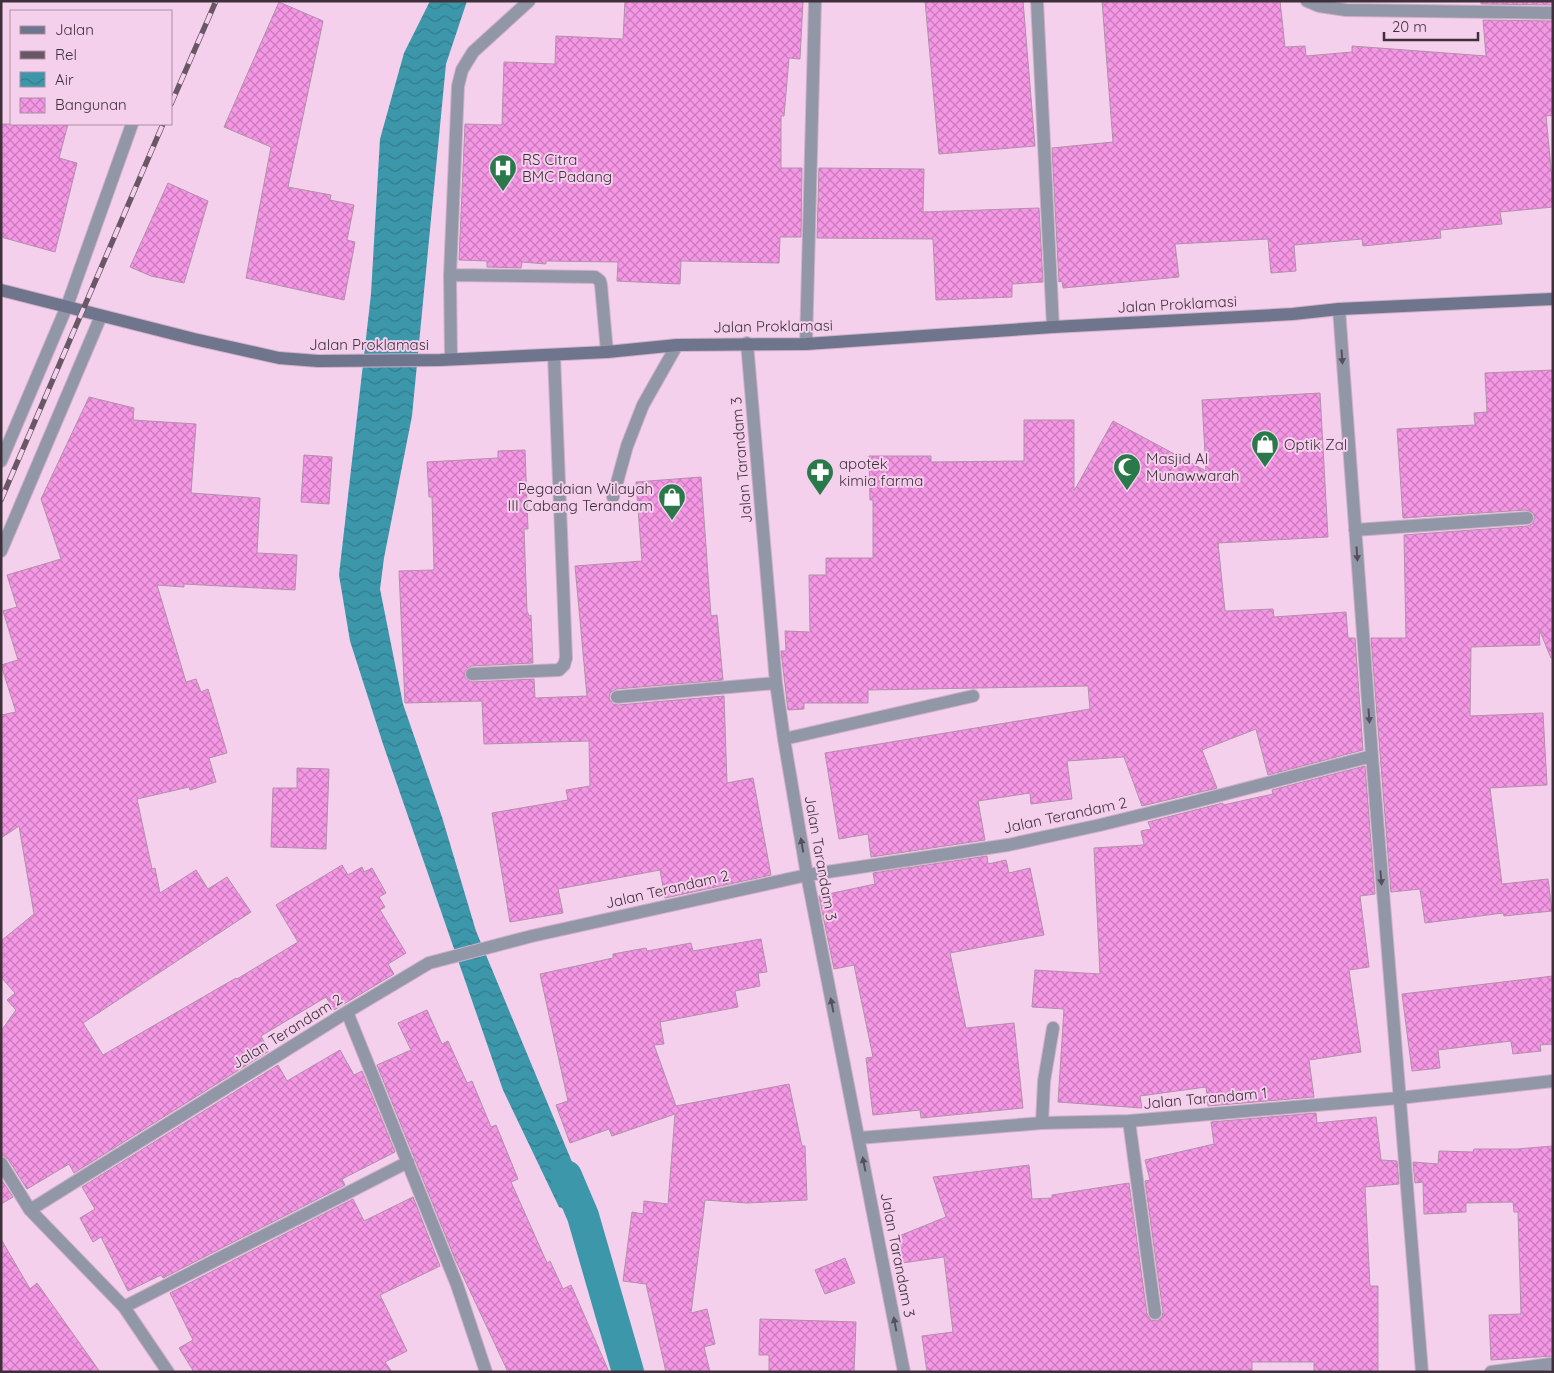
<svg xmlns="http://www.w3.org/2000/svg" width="1554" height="1373" font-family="Quicksand,sans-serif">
  <defs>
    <pattern id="water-waves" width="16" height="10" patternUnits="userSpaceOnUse" patternTransform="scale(1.25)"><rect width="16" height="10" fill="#3c97aa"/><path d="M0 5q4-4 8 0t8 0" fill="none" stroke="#347c8c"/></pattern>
    <pattern id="building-cross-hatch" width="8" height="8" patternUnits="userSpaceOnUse" patternTransform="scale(1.25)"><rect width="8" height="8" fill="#f597e5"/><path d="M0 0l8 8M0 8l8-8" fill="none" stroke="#c87cbb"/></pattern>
  </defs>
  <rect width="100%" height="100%" fill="#f4d0ec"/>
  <path fill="url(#water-waves)" d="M 430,1 L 467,1 L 446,64 L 412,416 L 384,558 L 380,589 L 403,704 L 442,817 L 476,931 L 582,1186 L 583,1216 L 559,1207 L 503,1090 L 383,744 L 350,641 L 339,575 L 371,294 L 380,139 L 404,53 Z"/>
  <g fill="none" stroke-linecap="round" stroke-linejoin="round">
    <path stroke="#3c97aa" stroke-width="32" d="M 566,1176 L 583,1216 L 628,1372"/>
  </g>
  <path fill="url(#building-cross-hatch)" stroke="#b290ab" d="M 625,1 L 803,1 L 800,59 L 789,58 L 784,116 L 781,116 L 781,168 L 802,168 L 801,237 L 780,237 L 779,263 L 681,261 L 680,284 L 617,281 L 618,262 L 546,261 L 546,264 L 522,262 L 521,268 L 487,267 L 487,261 L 459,260 L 465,124 L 502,125 L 504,62 L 555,64 L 556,36 L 623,39 Z
    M 925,1 L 1023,1 L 1035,146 L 939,154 Z
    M 1102,1 L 1280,1 L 1285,47 L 1305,46 L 1306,56 L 1352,52 L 1352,46 L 1486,56 L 1483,20 L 1553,21 L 1553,115 L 1546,116 L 1553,189 L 1553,207 L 1500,212 L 1502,224 L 1440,230 L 1441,238 L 1363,246 L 1362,239 L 1294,245 L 1296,271 L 1271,273 L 1268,239 L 1175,244 L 1179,277 L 1063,288 L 1062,281 L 1059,282 L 1052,148 L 1113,142 Z
    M 1481,1 L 1553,1 L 1553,5 L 1481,4 Z
    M 279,2 L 323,21 L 288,187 L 331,195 L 330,200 L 354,205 L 347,240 L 355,242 L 344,300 L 246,278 L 271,147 L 224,127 Z
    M 1,124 L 68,124 L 59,158 L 77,163 L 55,252 L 1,237 Z
    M 819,168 L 924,169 L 923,212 L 1039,208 L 1043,282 L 1012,284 L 1012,297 L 936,300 L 933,239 L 817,238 Z
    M 168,183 L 208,201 L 184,283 L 151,276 L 130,267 Z
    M 1553,370 L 1553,658 L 1551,658 L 1539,629 L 1540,645 L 1471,647 L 1470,716 L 1543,713 L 1547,785 L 1490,788 L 1502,884 L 1548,879 L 1552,911 L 1504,916 L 1503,913 L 1425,923 L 1420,889 L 1391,892 L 1371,638 L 1406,638 L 1404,535 L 1528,526 L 1532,524 L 1535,518 L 1533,513 L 1526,510 L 1403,518 L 1397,429 L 1475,425 L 1474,413 L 1487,412 L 1485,373 Z
    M 1320,393 L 1328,537 L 1218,543 L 1225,611 L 1273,609 L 1274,617 L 1346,612 L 1348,638 L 1355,638 L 1363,750 L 1268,775 L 1256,729 L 1202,750 L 1217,788 L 1142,806 L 1124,757 L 1067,761 L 1072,799 L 1031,804 L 1030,793 L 978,801 L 985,840 L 871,857 L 868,834 L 839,839 L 825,753 L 1090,709 L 1088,686 L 868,690 L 868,703 L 804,703 L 804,709 L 788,710 L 781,651 L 786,651 L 785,631 L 810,632 L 809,575 L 826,575 L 826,558 L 873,558 L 873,500 L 870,500 L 869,456 L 931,456 L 931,462 L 1024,461 L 1024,420 L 1074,420 L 1074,491 L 1113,421 L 1206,471 L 1202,400 Z
    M 89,397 L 134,408 L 133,420 L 196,424 L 191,493 L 260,498 L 257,553 L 297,555 L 295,590 L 184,584 L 184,587 L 157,585 L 186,682 L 196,679 L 201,692 L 208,689 L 227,753 L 209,758 L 216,782 L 190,790 L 189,787 L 137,799 L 152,869 L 155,868 L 160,893 L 196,870 L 208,889 L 227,877 L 251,912 L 83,1023 L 103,1055 L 236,978 L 237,979 L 298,942 L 276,905 L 342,865 L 348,875 L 362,867 L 364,872 L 372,868 L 386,893 L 379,897 L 385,907 L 380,910 L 406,953 L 388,964 L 394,974 L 334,1010 L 326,997 L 261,1036 L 269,1051 L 74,1173 L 69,1164 L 27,1189 L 8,1159 L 1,1155 L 1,1031 L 16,1010 L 7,1000 L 15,993 L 1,977 L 1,941 L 34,914 L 19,826 L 1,838 L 1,715 L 16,712 L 1,665 L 18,660 L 3,611 L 17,607 L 7,575 L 61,559 L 41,499 Z
    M 525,450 L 528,529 L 524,529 L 527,611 L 529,616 L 531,615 L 533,663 L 471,666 L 465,671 L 465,678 L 472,682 L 534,679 L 535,698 L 587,696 L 575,566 L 642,561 L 636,482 L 701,477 L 711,616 L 717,615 L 723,680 L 616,689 L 610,693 L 609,698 L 613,704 L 618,705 L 724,696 L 727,783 L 753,778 L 771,875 L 665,898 L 660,870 L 558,889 L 563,913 L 510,922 L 492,813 L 568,800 L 566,790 L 590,786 L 589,741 L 484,744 L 482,701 L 405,703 L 399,571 L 434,570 L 432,497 L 429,497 L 427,462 L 498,458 L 498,451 Z
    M 304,455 L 332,457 L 329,504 L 301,502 Z
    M 1365,766 L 1375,894 L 1360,896 L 1369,967 L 1349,970 L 1361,1052 L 1309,1060 L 1314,1097 L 1208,1106 L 1206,1087 L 1140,1096 L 1142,1108 L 1058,1102 L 1064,1009 L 1032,1007 L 1035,970 L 1100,974 L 1094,848 L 1144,845 L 1141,831 L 1151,829 L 1148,822 L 1223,803 L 1223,805 L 1273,794 L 1272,790 Z
    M 297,768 L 329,769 L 326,849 L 271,847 L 273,788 L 297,788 Z
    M 987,856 L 988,864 L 1006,860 L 1009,873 L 1030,868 L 1044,935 L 950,953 L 966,1028 L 1014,1023 L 1023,1108 L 921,1118 L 920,1110 L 873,1115 L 866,1058 L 873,1057 L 854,965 L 834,969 L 819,896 L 875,884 L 873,873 Z
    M 761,939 L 767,972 L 758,973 L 760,986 L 735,991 L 738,1007 L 660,1022 L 664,1044 L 654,1045 L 676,1106 L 789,1084 L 802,1146 L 805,1146 L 807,1200 L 747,1203 L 705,1200 L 691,1313 L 707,1309 L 715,1344 L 704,1347 L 710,1372 L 666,1372 L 646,1284 L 623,1281 L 632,1212 L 643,1214 L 644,1201 L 668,1204 L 675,1114 L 612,1136 L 609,1129 L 570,1143 L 556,1105 L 568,1101 L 540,974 L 613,958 L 613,954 L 646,948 L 647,951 L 691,943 L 693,951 Z
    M 1553,976 L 1553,1044 L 1540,1045 L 1541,1051 L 1513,1054 L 1511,1041 L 1438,1050 L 1440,1068 L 1412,1071 L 1402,994 Z
    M 427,1010 L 442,1044 L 448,1041 L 467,1083 L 472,1081 L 491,1127 L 496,1125 L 518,1179 L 511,1182 L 547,1263 L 550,1261 L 563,1289 L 571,1285 L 609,1372 L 508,1372 L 455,1259 L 377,1065 L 411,1050 L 398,1023 Z
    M 340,1050 L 354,1075 L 362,1071 L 395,1152 L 342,1179 L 345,1185 L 163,1278 L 161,1275 L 128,1291 L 101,1237 L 93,1242 L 80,1218 L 95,1209 L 82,1187 L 278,1065 L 287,1081 Z
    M 1316,1113 L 1317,1123 L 1376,1117 L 1381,1160 L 1397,1161 L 1399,1184 L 1365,1187 L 1370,1286 L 1378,1286 L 1378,1372 L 1314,1372 L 1314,1362 L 1252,1362 L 1252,1372 L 927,1372 L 922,1336 L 953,1332 L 944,1257 L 902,1263 L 899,1236 L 946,1217 L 933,1177 L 1029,1165 L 1032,1199 L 1052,1198 L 1052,1195 L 1129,1183 L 1147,1314 L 1151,1320 L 1157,1321 L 1162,1317 L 1163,1312 L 1145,1181 L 1150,1180 L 1145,1160 L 1214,1144 L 1211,1122 Z
    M 1553,1146 L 1553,1356 L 1491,1360 L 1489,1315 L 1521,1314 L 1518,1212 L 1514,1212 L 1513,1202 L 1466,1203 L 1466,1212 L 1424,1214 L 1423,1182 L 1415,1183 L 1413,1162 L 1438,1164 L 1439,1151 L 1473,1152 L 1474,1149 L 1517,1149 Z
    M 1,1179 L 13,1197 L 1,1204 Z
    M 413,1197 L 440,1266 L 380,1295 L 407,1351 L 385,1362 L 392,1372 L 194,1372 L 179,1348 L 193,1340 L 170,1293 L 353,1199 L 364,1221 Z
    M 1,1239 L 30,1289 L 37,1283 L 100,1372 L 1,1372 Z
    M 845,1258 L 855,1283 L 825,1294 L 815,1270 Z
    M 760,1319 L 856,1322 L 854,1372 L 769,1372 L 769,1355 L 759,1355 Z"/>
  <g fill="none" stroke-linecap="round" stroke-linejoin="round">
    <g stroke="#d0b0c9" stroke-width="14">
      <path id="lane" d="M 529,1 L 473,52 L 462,70 L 458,86 L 450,275 L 595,277 L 600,281 L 601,285 L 607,352
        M 450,275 L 451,359
        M 67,306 L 132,124
        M 613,497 L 627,446 L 643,405 L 677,345"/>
    </g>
    <g stroke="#d0b0c9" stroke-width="14">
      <path id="street" d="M 1037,1 L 1053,327
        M 1307,1 L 1319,6 L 1346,10 L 1553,13
        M 1339,309 L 1372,756 L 1422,1372
        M 747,343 L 776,683 L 784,739 L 807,875 L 904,1372
        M 806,344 L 815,1
        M 1,461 L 67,306
        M 1355,530 L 1527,518
        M 1,551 L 101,316
        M 472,674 L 559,670 L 564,665 L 566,658 L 554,355
        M 617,697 L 776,683
        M 784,739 L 973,696
        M 347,1012 L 457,1285 L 486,1372
        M 1129,1121 L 1155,1313
        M 1042,1123 L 1044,1081 L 1053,1028
        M 859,1138 L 1042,1123 L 1129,1121 L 1399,1098 L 1553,1081
        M 1,1163 L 30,1210 L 124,1307 L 168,1372
        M 30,1210 L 347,1012 L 429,963 L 532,936 L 807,875 L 1008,845 L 1100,825 L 1190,803 L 1372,756
        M 124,1307 L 408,1162
        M 1491,1372 L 1550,1364"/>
    </g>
    <g stroke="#d0b0c9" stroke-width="14">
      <path id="secondary" d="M 1,290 L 194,339 L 279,358 L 318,361 L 440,360 L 607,352 L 677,345 L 806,344 L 1053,327 L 1293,314 L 1339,309 L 1553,299"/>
    </g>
    <use href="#lane" stroke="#9297a7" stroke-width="12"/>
    <use href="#street" stroke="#9297a7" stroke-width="12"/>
    <use href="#secondary" stroke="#6e758c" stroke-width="12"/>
    <g stroke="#6a5766" stroke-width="5.5">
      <path id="rail" d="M 171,104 L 216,1
        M 1,500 L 163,124"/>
    </g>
    <use href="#rail" stroke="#f4d0ec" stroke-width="4" stroke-dasharray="11" stroke-linecap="butt"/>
  </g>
  <defs><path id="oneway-solid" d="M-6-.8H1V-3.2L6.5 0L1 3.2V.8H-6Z" transform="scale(1.25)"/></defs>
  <g fill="#574f5b">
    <use href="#oneway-solid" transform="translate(1342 357) rotate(86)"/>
    <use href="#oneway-solid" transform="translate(1357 554) rotate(86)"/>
    <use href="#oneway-solid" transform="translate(1369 716) rotate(86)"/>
    <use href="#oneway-solid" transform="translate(802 845) rotate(-100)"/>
    <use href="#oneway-solid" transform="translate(1381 878) rotate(85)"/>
    <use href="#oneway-solid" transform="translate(832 1005) rotate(-101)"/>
    <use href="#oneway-solid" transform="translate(864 1164) rotate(-101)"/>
    <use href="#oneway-solid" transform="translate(895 1324) rotate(-101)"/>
  </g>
  <defs>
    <g id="hospital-pin" transform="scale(1.4375)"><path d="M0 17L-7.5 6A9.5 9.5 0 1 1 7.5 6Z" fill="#2a794a" stroke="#f4d0ec"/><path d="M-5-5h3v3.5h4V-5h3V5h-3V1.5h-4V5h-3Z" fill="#fff"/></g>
    <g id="shop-pin" transform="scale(1.4375)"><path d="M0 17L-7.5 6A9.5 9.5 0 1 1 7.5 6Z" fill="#2a794a" stroke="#f4d0ec"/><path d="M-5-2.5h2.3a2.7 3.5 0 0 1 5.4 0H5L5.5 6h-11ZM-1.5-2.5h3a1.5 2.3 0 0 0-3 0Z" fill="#fff"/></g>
    <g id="mosque-pin" transform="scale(1.4375)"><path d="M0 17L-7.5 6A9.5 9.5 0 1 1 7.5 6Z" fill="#2a794a" stroke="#f4d0ec"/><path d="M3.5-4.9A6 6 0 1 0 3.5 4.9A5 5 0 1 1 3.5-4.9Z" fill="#fff"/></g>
    <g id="pharmacy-pin" transform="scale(1.4375)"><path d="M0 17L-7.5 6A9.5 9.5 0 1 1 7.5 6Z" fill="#2a794a" stroke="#f4d0ec"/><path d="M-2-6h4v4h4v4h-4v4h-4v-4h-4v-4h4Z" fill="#fff"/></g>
  </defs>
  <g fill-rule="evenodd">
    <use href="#hospital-pin" x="503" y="168"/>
    <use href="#shop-pin" x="1265" y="444"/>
    <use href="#mosque-pin" x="1127" y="467"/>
    <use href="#pharmacy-pin" x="820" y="472"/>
    <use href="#shop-pin" x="672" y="497"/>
  </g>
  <g text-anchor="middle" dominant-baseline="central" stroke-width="4" stroke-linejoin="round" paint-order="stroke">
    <g font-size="15" fill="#3e303b" stroke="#f4d0ec" text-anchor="start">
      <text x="522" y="159">RS Citra<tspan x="522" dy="17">BMC Padang</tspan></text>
      <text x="1284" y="444">Optik Zal</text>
      <text x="1146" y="458">Masjid Al<tspan x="1146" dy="17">Munawwarah</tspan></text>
      <text x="839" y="463">apotek<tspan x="839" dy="17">kimia farma</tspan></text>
      <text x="653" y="488" text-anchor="end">Pegadaian Wilayah<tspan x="653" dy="17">III Cabang Terandam</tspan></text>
    </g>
    <g font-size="15" fill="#3e303b" stroke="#f4d0ec">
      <text transform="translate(1177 304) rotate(-3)">Jalan Proklamasi</text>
      <text transform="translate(773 326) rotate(-1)">Jalan Proklamasi</text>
      <text x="369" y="344">Jalan Proklamasi</text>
      <text transform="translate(741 460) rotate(-95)">Jalan Tarandam 3</text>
      <text transform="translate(1065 815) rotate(-12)">Jalan Terandam 2</text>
      <text transform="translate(821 858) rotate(80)">Jalan Tarandam 3</text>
      <text transform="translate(667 889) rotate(-13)">Jalan Terandam 2</text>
      <text transform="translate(287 1031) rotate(-32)">Jalan Terandam 2</text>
      <text transform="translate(1205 1098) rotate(-5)">Jalan Tarandam 1</text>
      <text transform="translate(898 1255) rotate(79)">Jalan Tarandam 3</text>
    </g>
  </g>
  <rect width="1554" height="1373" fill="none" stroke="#3e303b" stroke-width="5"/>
  <rect x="10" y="10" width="162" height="115" fill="#f4d0ec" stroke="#ab90a5"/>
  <rect x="20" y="26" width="25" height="8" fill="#6e758c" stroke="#ab90a5"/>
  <text x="55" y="35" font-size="15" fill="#3e303b">Jalan</text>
  <rect x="20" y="51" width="25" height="8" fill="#6a5766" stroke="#ab90a5"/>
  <text x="55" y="60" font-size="15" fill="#3e303b">Rel</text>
  <rect x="20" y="72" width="25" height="15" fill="url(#water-waves)" stroke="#ab90a5"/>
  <text x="55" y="85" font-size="15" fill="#3e303b">Air</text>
  <rect x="20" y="98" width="25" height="15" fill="url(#building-cross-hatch)" stroke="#ab90a5"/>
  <text x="55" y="110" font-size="15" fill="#3e303b">Bangunan</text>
  <path d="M1384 32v8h94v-8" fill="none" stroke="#3e303b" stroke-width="2.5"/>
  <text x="1392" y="32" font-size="15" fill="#3e303b" stroke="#f4d0ec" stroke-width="4" paint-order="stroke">20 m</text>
</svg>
